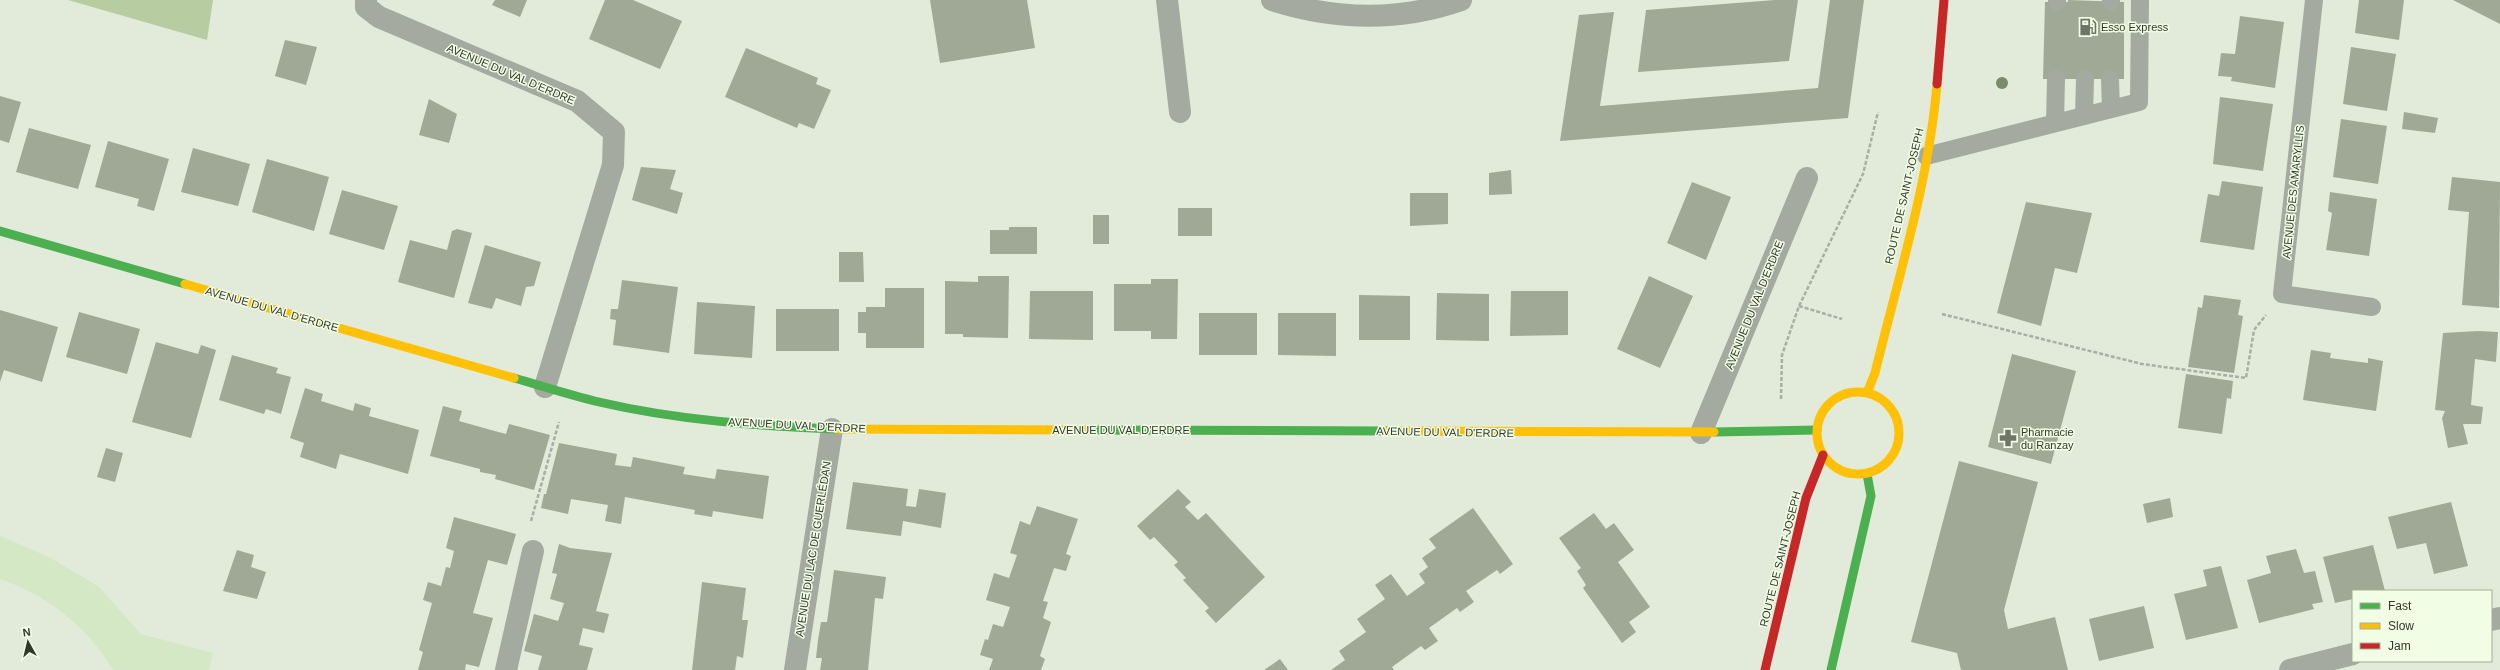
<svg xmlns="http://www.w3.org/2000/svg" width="2500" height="670" font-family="Helvetica,sans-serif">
  <rect width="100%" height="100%" fill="#e2ebda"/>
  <path fill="#d5e8c5" d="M 0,536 L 49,557 L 98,586 L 141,634 L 213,653 L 209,670 L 113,670 C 87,626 48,596 0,579 Z"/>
  <path fill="#b7cda1" d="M 68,0 L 213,0 L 207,40 Z"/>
  <path fill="#9fa995" d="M 495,0 L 527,0 L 520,17 L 492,5 Z
    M 605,0 L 633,0 L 682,21 L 660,69 L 589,39 Z
    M 930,0 L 1027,0 L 1035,48 L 940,63 Z
    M 1775,0 L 1798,0 L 1789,61 L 1638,72 L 1646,10 Z
    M 1830,0 L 1864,0 L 1848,118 L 1560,141 L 1579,15 L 1614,12 L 1600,106 L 1818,88 Z
    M 2068,0 L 2124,2 L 2124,79 L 2043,79 L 2045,2 L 2068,2 Z
    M 2359,0 L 2404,0 L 2399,40 L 2355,33 Z
    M 2453,0 L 2500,0 L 2500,24 Z
    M 2240,16 L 2284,22 L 2275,88 L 2231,81 L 2232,77 L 2218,76 L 2221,53 L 2235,54 Z
    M 285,40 L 317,47 L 306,85 L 275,76 Z
    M 2351,47 L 2396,54 L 2387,111 L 2343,104 Z
    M 746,48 L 818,78 L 816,84 L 831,90 L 814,129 L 799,123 L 797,128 L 725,97 Z
    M 0,96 L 21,102 L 9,143 L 0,140 Z
    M 2220,97 L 2273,104 L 2263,171 L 2213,164 Z
    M 429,99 L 457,114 L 449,143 L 419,135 Z
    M 2404,112 L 2438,118 L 2435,133 L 2402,129 Z
    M 2341,119 L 2387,126 L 2378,184 L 2333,177 Z
    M 29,128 L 91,145 L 78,189 L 16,172 Z
    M 108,141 L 169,159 L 154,211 L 137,206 L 139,199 L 95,187 Z
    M 193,148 L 250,164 L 238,206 L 181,192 Z
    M 267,159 L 329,177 L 314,231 L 252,212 Z
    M 641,167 L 676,170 L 670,189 L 683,193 L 677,214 L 632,200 Z
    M 1511,170 L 1512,194 L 1489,195 L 1489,173 Z
    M 2452,177 L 2500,182 L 2499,308 L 2462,305 L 2469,212 L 2448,210 Z
    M 2222,181 L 2263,187 L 2254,250 L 2200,242 L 2208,194 L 2219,196 Z
    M 1692,182 L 1731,197 L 1706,260 L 1667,243 Z
    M 342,190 L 398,206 L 384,250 L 329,234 Z
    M 2330,192 L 2377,199 L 2369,256 L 2326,250 L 2332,213 L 2328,211 Z
    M 1410,193 L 1448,193 L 1448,224 L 1410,226 Z
    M 2026,202 L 2092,213 L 2077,273 L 2055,268 L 2041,326 L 1997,313 Z
    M 1178,208 L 1212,208 L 1212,236 L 1178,236 Z
    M 1093,215 L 1109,215 L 1109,244 L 1093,244 Z
    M 1009,227 L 1037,227 L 1037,254 L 990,254 L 990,230 L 1009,230 Z
    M 457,229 L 472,233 L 454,298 L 398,282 L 410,240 L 447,250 L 452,231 Z
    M 485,245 L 541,262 L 534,286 L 526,287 L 521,306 L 496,298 L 492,309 L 468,303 Z
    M 839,252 L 863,252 L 864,282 L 839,282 Z
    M 978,276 L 1009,276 L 1008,338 L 963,337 L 963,334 L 945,334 L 945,281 L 978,282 Z
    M 1649,276 L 1693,296 L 1660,368 L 1617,349 Z
    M 1151,279 L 1178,279 L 1177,339 L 1151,339 L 1151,331 L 1114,331 L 1114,284 L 1151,284 Z
    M 622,280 L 678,287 L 669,353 L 613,345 L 616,320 L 610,319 L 611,309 L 618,309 Z
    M 885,288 L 924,288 L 924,348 L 866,348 L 866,333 L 858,333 L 858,312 L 866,312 L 866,307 L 885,307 Z
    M 1030,291 L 1093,291 L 1093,340 L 1029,339 Z
    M 1511,291 L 1568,291 L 1568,335 L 1510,336 Z
    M 1437,293 L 1489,294 L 1489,341 L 1436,340 Z
    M 1359,295 L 1410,296 L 1410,340 L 1359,340 Z
    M 2204,295 L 2241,300 L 2238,315 L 2243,316 L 2234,373 L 2188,367 L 2198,307 L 2202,308 Z
    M 697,302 L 755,306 L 752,358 L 694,354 Z
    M 776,309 L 839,309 L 839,351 L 776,351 Z
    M 0,310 L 58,327 L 42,382 L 4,370 L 0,382 Z
    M 79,312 L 140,329 L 127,374 L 66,357 Z
    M 1199,313 L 1257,313 L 1257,355 L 1199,355 Z
    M 1278,313 L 1336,313 L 1336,356 L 1278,355 Z
    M 2478,331 L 2498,332 L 2496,362 L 2475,359 L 2471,405 L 2483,407 L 2481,424 L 2463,424 L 2468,444 L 2448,448 L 2442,418 L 2445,411 L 2435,410 L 2443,333 Z
    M 156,342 L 198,354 L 201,345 L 216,350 L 191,438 L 132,422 Z
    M 2311,350 L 2331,353 L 2330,358 L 2368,363 L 2368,358 L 2383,361 L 2376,411 L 2303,400 Z
    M 2012,354 L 2076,371 L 2051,464 L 1988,447 Z
    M 232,355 L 278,368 L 276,373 L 291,377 L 281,414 L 266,409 L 264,414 L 219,400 Z
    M 2186,374 L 2233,381 L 2231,399 L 2227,398 L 2222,434 L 2178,428 Z
    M 305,388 L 323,394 L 321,401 L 353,411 L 355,403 L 371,408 L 369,416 L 419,430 L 408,474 L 340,454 L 336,469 L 300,457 L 304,443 L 290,438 Z
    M 443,406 L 462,411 L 459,421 L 491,430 L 506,434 L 509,424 L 550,435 L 534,490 L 495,479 L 496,475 L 480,472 L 480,469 L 430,456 Z
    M 559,443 L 617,454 L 615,465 L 631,467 L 633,457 L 685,467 L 683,474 L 715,479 L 717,469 L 769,476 L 763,519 L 713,511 L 712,517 L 694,514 L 695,510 L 625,497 L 621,524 L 605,521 L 608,505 L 571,499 L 568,514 L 541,508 L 544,494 L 546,494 Z
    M 106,448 L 123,453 L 115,482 L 97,477 Z
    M 1959,461 L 2038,482 L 2004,610 L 2008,629 L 2055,617 L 2068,670 L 1961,670 L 1957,653 L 1911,642 Z
    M 853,482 L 908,489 L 906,506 L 916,507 L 919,489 L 946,493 L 941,528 L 903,521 L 901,536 L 846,529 Z
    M 1178,489 L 1191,502 L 1185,507 L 1198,520 L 1206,513 L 1265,577 L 1216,623 L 1205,611 L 1209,608 L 1183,580 L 1186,578 L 1174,565 L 1178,562 L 1154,537 L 1150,540 L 1137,526 Z
    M 2170,498 L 2173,517 L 2147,523 L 2143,504 Z
    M 2451,502 L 2468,566 L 2434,574 L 2426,543 L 2397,549 L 2388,517 Z
    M 1037,506 L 1078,519 L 1066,554 L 1071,556 L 1066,571 L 1054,568 L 1043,601 L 1048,602 L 1043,618 L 1051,622 L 1040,656 L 1045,659 L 1041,670 L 989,670 L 993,659 L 980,655 L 985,639 L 988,640 L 993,624 L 1003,627 L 1010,607 L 986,600 L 994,573 L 1009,578 L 1017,555 L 1010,553 L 1020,521 L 1030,525 Z
    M 1473,508 L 1513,564 L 1500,574 L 1497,570 L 1466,591 L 1474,602 L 1460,612 L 1457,608 L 1429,628 L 1438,641 L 1425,650 L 1421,646 L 1392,667 L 1394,670 L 1331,670 L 1345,660 L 1339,651 L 1366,632 L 1357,619 L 1385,599 L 1375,585 L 1391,574 L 1407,596 L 1425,583 L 1419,574 L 1428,567 L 1422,558 L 1436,548 L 1429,539 Z
    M 1594,513 L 1606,529 L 1614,523 L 1634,550 L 1618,562 L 1650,607 L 1629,622 L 1636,632 L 1622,643 L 1583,588 L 1586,585 L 1577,571 L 1581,568 L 1559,538 Z
    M 454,517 L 516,534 L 507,565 L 488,560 L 473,613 L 493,618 L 479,667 L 466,664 L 465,670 L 418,670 L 423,652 L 419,650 L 432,603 L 423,600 L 428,582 L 441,586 L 446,567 L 450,568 L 454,551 L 446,548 Z
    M 559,544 L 570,548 L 612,553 L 596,611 L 609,614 L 604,633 L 583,628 L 579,645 L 593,648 L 587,670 L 538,670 L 542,656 L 524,651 L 534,614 L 558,621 L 564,603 L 550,599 L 557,574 L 552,573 Z
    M 2373,545 L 2385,591 L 2353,591 L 2353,599 L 2335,603 L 2323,557 Z
    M 2296,549 L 2304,573 L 2315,571 L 2323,602 L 2312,604 L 2314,609 L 2259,623 L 2247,580 L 2271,573 L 2266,556 Z
    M 237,550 L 254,555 L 251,567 L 266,572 L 257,599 L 223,591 Z
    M 2221,566 L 2238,628 L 2186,640 L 2174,594 L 2207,586 L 2203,570 Z
    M 834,570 L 886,577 L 883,599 L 875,598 L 868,670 L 820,670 L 822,658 L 816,658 L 818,640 L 821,622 L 827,622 Z
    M 702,582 L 746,588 L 742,620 L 748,620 L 743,658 L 737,656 L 735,670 L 692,670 Z
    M 2144,606 L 2154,648 L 2099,661 L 2089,619 Z
    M 1280,659 L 1288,670 L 1264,670 Z"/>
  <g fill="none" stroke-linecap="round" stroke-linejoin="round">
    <path stroke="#a9aea5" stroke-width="2.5" stroke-dasharray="4 2" stroke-linecap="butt" d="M 1799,306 L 1842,319
      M 1942,314 L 2142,364 L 2246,378 L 2254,330 L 2266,315
      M 1781,399 L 1782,355 L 1799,306 L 1863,174 L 1878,112
      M 531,521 L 559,422"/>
    <path stroke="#a5aaa1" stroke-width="18" d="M 2314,0 L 2282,294 L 2372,307
      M 2057,2 L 2057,0
      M 2111,2 L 2111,0
      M 2110,79 L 2111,109
      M 2084,116 L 2085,79
      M 2055,123 L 2056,79
      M 1926,156 L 2139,102 L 2140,0"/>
    <path stroke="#a5aaa1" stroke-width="22" d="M 366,0 L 366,7 L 379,17 L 577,101 L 614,132 L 613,165 L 545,387
      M 1167,0 L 1180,112
      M 1272,0 C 1335,20 1398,22 1461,0
      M 1701,433 L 1807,178
      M 2491,620 L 2500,618
      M 506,670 L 533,551
      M 795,670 L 832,429
      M 2290,670 L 2353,654"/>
    <path stroke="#4caf50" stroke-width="9" d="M 0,231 L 185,284
      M 514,378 C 542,386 570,395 599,402 C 676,420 758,426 837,429
      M 1087,430 L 1388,431
      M 1714,432 L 1817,430
      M 1831,670 L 1871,496 L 1867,474"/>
    <path stroke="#ffc107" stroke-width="9" d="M 185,284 L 514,378
      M1817 433a41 41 0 1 1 82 0a41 41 0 1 1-82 0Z
      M 1867,393 L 1875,373 C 1898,278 1929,181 1937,84
      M 837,429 L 1087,430
      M 1388,431 L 1714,432"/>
    <path stroke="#c62828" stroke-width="9" d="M 1937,84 L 1944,0
      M 1765,670 L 1806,498 L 1823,455"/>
  </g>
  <circle fill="#7b8a68" cx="2002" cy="83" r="6"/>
  <defs>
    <g id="fuel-bare" transform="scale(1.38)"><path d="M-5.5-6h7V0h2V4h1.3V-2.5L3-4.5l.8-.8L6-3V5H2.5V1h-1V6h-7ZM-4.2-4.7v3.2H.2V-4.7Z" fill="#6f7668" stroke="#f1fee5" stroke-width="2.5" paint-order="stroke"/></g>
    <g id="pharmacy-bare" transform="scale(1.38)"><path d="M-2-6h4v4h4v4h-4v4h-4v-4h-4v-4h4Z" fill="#6f7668" stroke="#f1fee5" stroke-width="2.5" paint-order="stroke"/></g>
  </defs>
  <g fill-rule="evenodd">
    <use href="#fuel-bare" x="2088" y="27"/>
    <use href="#pharmacy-bare" x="2008" y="438"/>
  </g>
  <g text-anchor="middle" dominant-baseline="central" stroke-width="3" stroke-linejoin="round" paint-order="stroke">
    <g font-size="11" fill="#31372b" stroke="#f1fee5" text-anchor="start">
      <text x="2101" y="27">Esso Express</text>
      <text x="2021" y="432">Pharmacie<tspan x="2021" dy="13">du Ranzay</tspan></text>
    </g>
    <g font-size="11" fill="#31372b" stroke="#f1fee5">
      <text transform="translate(511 74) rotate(23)">AVENUE DU VAL D'ERDRE</text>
      <text transform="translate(2293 192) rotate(-84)">AVENUE DES AMARYLLIS</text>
      <text transform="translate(1904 196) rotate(-77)">ROUTE DE SAINT-JOSEPH</text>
      <text transform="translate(1754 305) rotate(-68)">AVENUE DU VAL D'ERDRE</text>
      <text transform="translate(272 309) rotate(16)">AVENUE DU VAL D'ERDRE</text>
      <text transform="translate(797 425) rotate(3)">AVENUE DU VAL D'ERDRE</text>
      <text x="1121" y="430">AVENUE DU VAL D'ERDRE</text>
      <text transform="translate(1445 432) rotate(1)">AVENUE DU VAL D'ERDRE</text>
      <text transform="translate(813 549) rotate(-81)">AVENUE DU LAC DE GUERLÉDAN</text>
      <text transform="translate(1780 559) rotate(-76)">ROUTE DE SAINT-JOSEPH</text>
    </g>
  </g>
  <rect x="2352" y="590" width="140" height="72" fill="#f1fee5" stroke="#a4ae9b"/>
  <rect x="2360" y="603" width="20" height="6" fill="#4caf50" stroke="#a4ae9b"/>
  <text x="2388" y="610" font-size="12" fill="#31372b">Fast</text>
  <rect x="2360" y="623" width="20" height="6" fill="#ffc107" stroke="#a4ae9b"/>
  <text x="2388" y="630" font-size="12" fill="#31372b">Slow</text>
  <rect x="2360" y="643" width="20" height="6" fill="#c62828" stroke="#a4ae9b"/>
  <text x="2388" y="650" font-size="12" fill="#31372b">Jam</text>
  <g transform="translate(28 642) rotate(352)" stroke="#f1fee5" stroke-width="3" paint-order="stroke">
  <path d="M0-3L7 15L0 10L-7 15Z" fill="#31372b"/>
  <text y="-6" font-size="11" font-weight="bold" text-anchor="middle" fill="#31372b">N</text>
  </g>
</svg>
